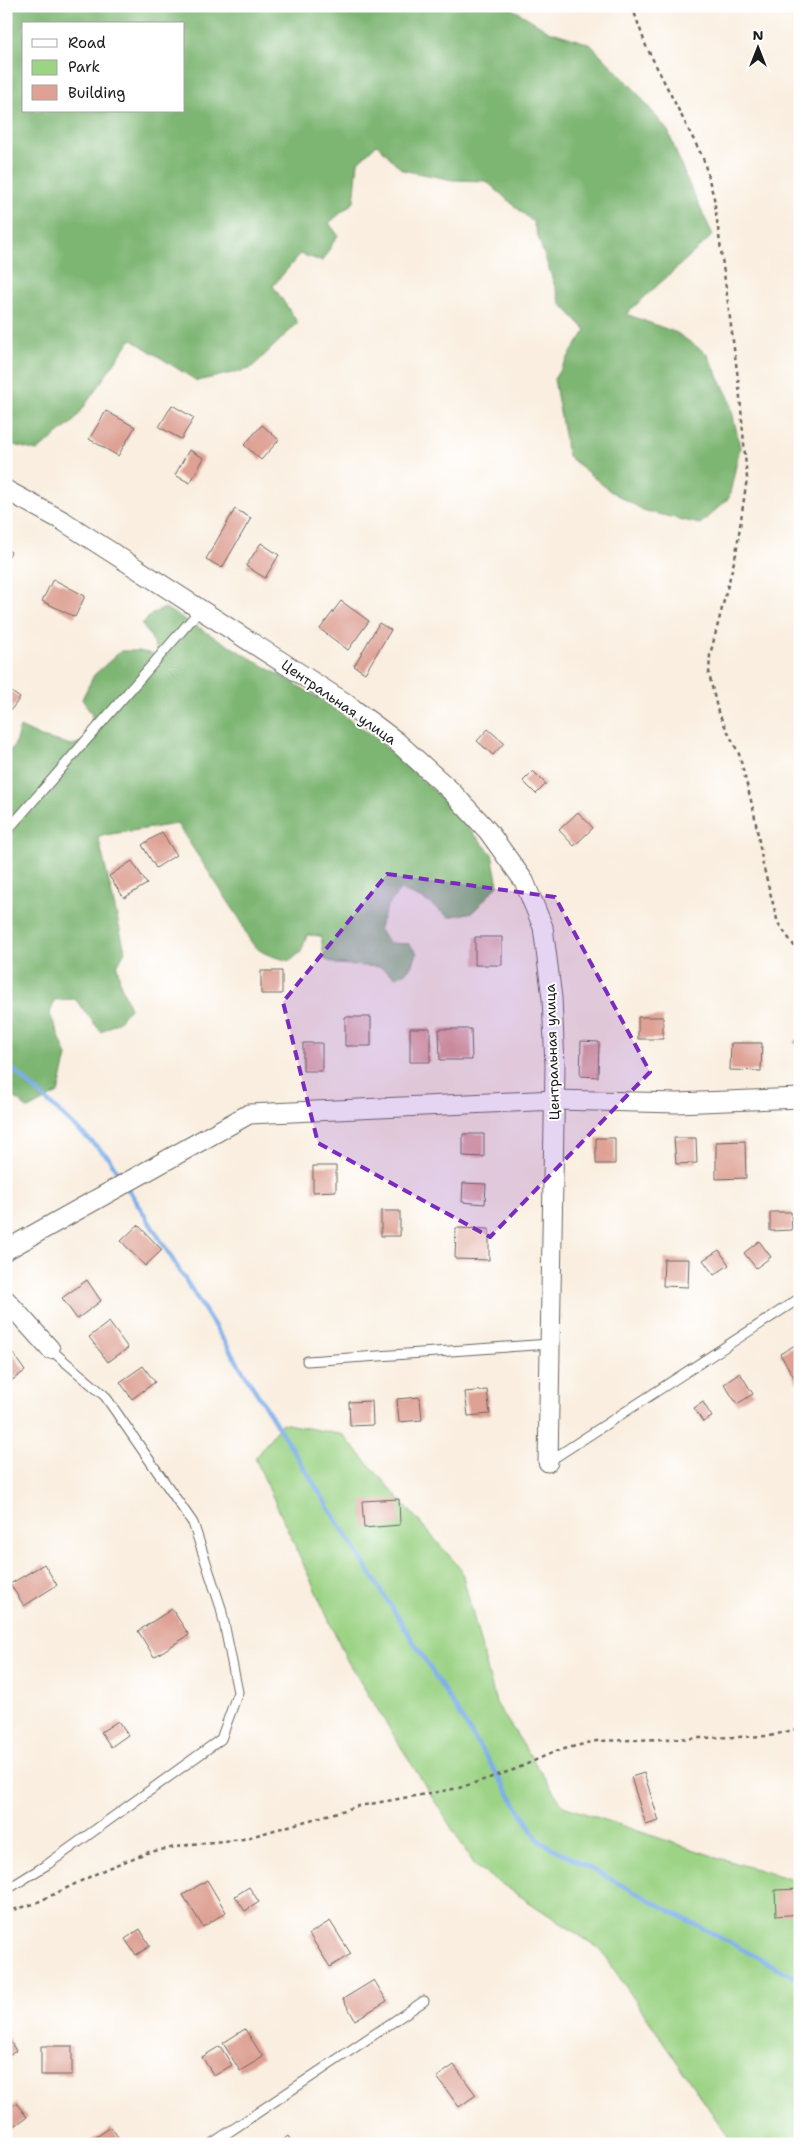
<svg xmlns="http://www.w3.org/2000/svg" width="806" height="2150" font-family="'Shantell Sans',sans-serif">
  <rect width="100%" height="100%" fill="#fff"/>
  <filter id="ink" filterUnits="userSpaceOnUse"><feTurbulence type="fractalNoise" baseFrequency=".02" numOctaves="2"/><feDisplacementMap in="SourceGraphic" scale="10" xChannelSelector="R" yChannelSelector="G"/><feConvolveMatrix kernelMatrix="1 2 1 2 8 2 1 2 1" color-interpolation-filters="sRGB"/></filter>
  <filter id="wash" filterUnits="userSpaceOnUse"><feTurbulence type="fractalNoise" baseFrequency=".0096" numOctaves="4" result="noise"/><feDisplacementMap in="SourceGraphic" scale="20" xChannelSelector="R" yChannelSelector="G"/><feGaussianBlur stdDeviation="1.12" result="paint"/><feColorMatrix in="noise" values="0 0 0 0 0 0 0 0 0 0 0 0 0 0 0 0 0 1.4 0 .05"/><feComposite in="paint" operator="in"/></filter>
  <g filter="url(#wash)">
    <rect width="100%" height="100%" fill="#f9eedf"/>
    <path fill="#9cd385" stroke="#5c7850" d="M 282,1423 L 343,1435 L 461,1569 L 496,1703 L 563,1806 L 719,1858 L 800,1882 L 800,2144 L 733,2144 L 600,1949 L 476,1867 L 348,1662 L 255,1458 Z"/>
    <path fill="#7db572" stroke="#4c6847" fill-rule="evenodd" d="M 6,6 L 508,6 L 549,31 L 590,44 L 633,88 L 668,131 L 686,178 L 713,235 L 626,314 L 677,333 L 707,354 L 729,398 L 740,447 L 729,498 L 700,524 L 645,511 L 610,491 L 568,456 L 554,379 L 586,330 L 561,304 L 533,222 L 486,181 L 453,180 L 402,170 L 377,144 L 358,162 L 354,202 L 329,223 L 338,235 L 322,261 L 300,254 L 273,286 L 298,323 L 250,369 L 197,381 L 131,339 L 74,421 L 37,451 L 6,443 ZM 24,24 L 184,24 L 184,111 L 24,111 Z
      M 165,608 L 317,697 L 377,739 L 441,797 L 492,854 L 498,885 L 473,912 L 449,917 L 423,899 L 400,890 L 387,907 L 379,929 L 389,943 L 409,944 L 417,953 C 413,966 409,972 396,977 L 380,967 L 336,964 L 324,959 L 321,936 L 307,935 L 301,952 L 290,961 C 261,954 251,950 241,921 L 177,824 L 98,836 L 125,951 L 117,966 L 121,986 L 130,1008 L 118,1022 L 101,1032 L 75,999 L 54,1000 L 50,1014 L 67,1056 L 58,1093 L 28,1109 L 6,1090 L 6,797 L 9,795 L 6,792 L 6,753 L 14,747 L 20,727 L 41,737 L 72,745 L 89,740 L 92,715 L 82,699 L 94,675 L 121,651 L 139,651 L 158,655 L 152,639 L 142,624 L 153,613 Z"/>
    <g fill="none" stroke-linecap="round" stroke-linejoin="round">
      <path stroke="#7daee9" stroke-width="4.5" d="M 6,1063 L 108,1157 L 123,1181
        M 127,1187 L 539,1841 L 800,1980"/>
    </g>
    <g id="blocks">
      <path fill="#dea194" d="M 172,405 L 194,418 L 181,439 L 159,427 Z
        M 106,411 L 135,427 L 118,456 L 89,439 Z
        M 262,425 L 279,440 L 261,460 L 244,445 Z
        M 189,450 L 204,458 L 190,483 L 175,475 Z
        M 235,509 L 251,518 L 222,568 L 206,559 Z
        M 261,543 L 279,555 L 265,578 L 246,566 Z
        M 6,549 L 11,552 L 6,561 Z
        M 53,579 L 85,596 L 75,617 L 42,601 Z
        M 341,601 L 369,621 L 348,650 L 320,629 Z
        M 379,623 L 391,630 L 365,673 L 354,666 Z
        M 6,688 L 20,698 L 6,716 Z
        M 488,729 L 504,743 L 493,755 L 477,741 Z
        M 533,771 L 546,784 L 536,794 L 523,781 Z
        M 578,812 L 593,828 L 574,846 L 559,830 Z
        M 162,832 L 176,855 L 156,868 L 142,845 Z
        M 132,861 L 147,884 L 124,898 L 109,876 Z
        M 475,937 L 502,937 L 502,965 L 475,965 Z
        M 261,971 L 282,971 L 282,994 L 261,994 Z
        M 345,1017 L 371,1017 L 371,1046 L 345,1046 Z
        M 638,1017 L 663,1017 L 663,1039 L 638,1039 Z
        M 410,1028 L 430,1028 L 430,1062 L 410,1062 Z
        M 439,1029 L 471,1029 L 472,1060 L 440,1060 Z
        M 800,1036 L 800,1049 L 793,1042 Z
        M 581,1041 L 599,1042 L 598,1077 L 580,1076 Z
        M 303,1043 L 322,1043 L 322,1071 L 303,1071 Z
        M 731,1043 L 762,1043 L 761,1071 L 730,1070 Z
        M 463,1134 L 484,1134 L 484,1157 L 463,1156 Z
        M 596,1138 L 615,1138 L 615,1164 L 596,1164 Z
        M 674,1138 L 696,1138 L 697,1163 L 676,1164 Z
        M 745,1141 L 746,1178 L 716,1179 L 716,1142 Z
        M 313,1166 L 336,1166 L 336,1191 L 313,1192 Z
        M 463,1183 L 486,1184 L 485,1204 L 462,1202 Z
        M 381,1211 L 400,1211 L 400,1236 L 381,1236 Z
        M 770,1212 L 791,1212 L 792,1230 L 770,1231 Z
        M 138,1225 L 162,1250 L 145,1266 L 121,1241 Z
        M 456,1228 L 489,1229 L 489,1260 L 455,1259 Z
        M 759,1241 L 771,1257 L 756,1268 L 744,1253 Z
        M 719,1250 L 729,1265 L 714,1275 L 703,1260 Z
        M 664,1259 L 689,1259 L 688,1287 L 663,1286 Z
        M 87,1280 L 101,1301 L 77,1319 L 62,1298 Z
        M 109,1322 L 128,1348 L 108,1362 L 89,1337 Z
        M 800,1342 L 800,1383 L 798,1384 L 780,1354 Z
        M 6,1344 L 25,1371 L 11,1381 L 6,1374 Z
        M 143,1366 L 155,1382 L 132,1399 L 120,1382 Z
        M 740,1373 L 753,1394 L 737,1404 L 724,1384 Z
        M 487,1390 L 490,1414 L 468,1416 L 465,1392 Z
        M 420,1397 L 422,1420 L 399,1422 L 397,1399 Z
        M 372,1401 L 373,1425 L 350,1426 L 349,1402 Z
        M 703,1402 L 712,1417 L 703,1422 L 694,1408 Z
        M 399,1499 L 400,1525 L 364,1528 L 362,1501 Z
        M 44,1564 L 57,1585 L 24,1606 L 10,1584 Z
        M 172,1609 L 189,1635 L 154,1657 L 138,1631 Z
        M 118,1721 L 128,1735 L 111,1747 L 101,1732 Z
        M 644,1773 L 659,1821 L 646,1825 L 631,1777 Z
        M 207,1880 L 226,1912 L 203,1927 L 183,1895 Z
        M 249,1887 L 259,1902 L 245,1911 L 235,1896 Z
        M 800,1889 L 800,1914 L 776,1916 L 775,1890 Z
        M 330,1921 L 351,1954 L 330,1967 L 309,1934 Z
        M 140,1929 L 150,1946 L 136,1955 L 125,1939 Z
        M 374,1980 L 387,2001 L 355,2020 L 343,1999 Z
        M 245,2029 L 263,2057 L 240,2071 L 223,2043 Z
        M 6,2034 L 16,2051 L 6,2057 Z
        M 41,2046 L 72,2046 L 72,2075 L 41,2075 Z
        M 220,2046 L 232,2065 L 214,2076 L 202,2057 Z
        M 454,2065 L 476,2095 L 459,2107 L 437,2077 Z
        M 16,2103 L 27,2117 L 6,2132 L 6,2110 Z
        M 111,2127 L 123,2144 L 86,2144 Z
        M 288,2136 L 293,2144 L 278,2144 Z"/>
    </g>
  </g>
  <g filter="url(#ink)">
    <use href="#blocks" fill-opacity="0" stroke="#696660" stroke-width="1"/>
    <g fill="none" stroke-linecap="round" stroke-linejoin="round">
      <g stroke="#696660" stroke-width="11">
        <path id="lane" d="M 6,832 L 200,610
          M 307,1361 L 550,1344
          M 548,1462 L 800,1298
          M 6,1890 L 48,1864 L 221,1739 L 238,1692 L 221,1608 L 193,1523 L 105,1396 L 50,1349
          M 211,2144 L 424,2001"/>
      </g>
      <g stroke="#696660" stroke-width="21">
        <path id="street" d="M 6,490 L 63,521 L 344,702 L 396,741 L 450,790 L 488,831 L 524,881 L 543,927 L 552,998 L 555,1066 L 548,1462
          M 6,1250 L 249,1114 L 555,1100 L 677,1103 L 800,1098
          M 6,1300 L 50,1349"/>
      </g>
      <path stroke="#696660" stroke-width="2.5" stroke-dasharray="4 4" stroke-linecap="butt" d="M 632,6 L 646,46 L 703,158 L 714,198 L 739,386 L 747,478 L 736,554 L 710,655 L 709,674 L 718,712 L 739,754 L 754,812 L 763,865 L 778,923 L 800,954
        M 6,1912 L 34,1904 L 108,1868 L 149,1852 L 193,1844 L 243,1839 L 359,1806 L 459,1788 L 516,1769 L 556,1751 L 596,1741 L 770,1736 L 800,1728"/>
      <use href="#lane" stroke="#fff" stroke-width="9"/>
      <use href="#street" stroke="#fff" stroke-width="19"/>
    </g>
  </g>
  <path fill="#7b2cbf" fill-opacity="0.2" stroke="#7b2cbf" stroke-width="4" stroke-dasharray="10 6" stroke-linejoin="round" d="M 387,874 L 555,897 L 650,1072 L 490,1237 L 318,1143 L 283,1002 Z"/>
  <g text-anchor="middle" dominant-baseline="central" stroke-width="4" stroke-linejoin="round" paint-order="stroke">
    <g font-size="14" fill="#1c1c1c" stroke="#fff">
      <text transform="translate(339 702) rotate(35)">Центральная улица</text>
      <text transform="translate(552 1052) rotate(-92)">Центральная улица</text>
    </g>
  </g>
  <rect width="806" height="2150" fill="none" stroke="#fff" stroke-width="25"/>
  <rect x="22" y="22" width="162" height="90" fill="#ffffff" stroke="#a4a4a4"/>
  <rect x="32" y="39" width="25" height="8" fill="#ffffff" stroke="#a4a4a4"/>
  <text x="68" y="48" font-size="15" fill="#1c1c1c">Road</text>
  <rect x="32" y="60" width="25" height="15" fill="#9cd385" stroke="#a4a4a4"/>
  <text x="68" y="72" font-size="15" fill="#1c1c1c">Park</text>
  <rect x="32" y="85" width="25" height="15" fill="#dea194" stroke="#a4a4a4"/>
  <text x="68" y="98" font-size="15" fill="#1c1c1c">Building</text>
  <g transform="translate(758 48)" stroke="#ffffff" stroke-width="4" paint-order="stroke">
  <path d="M0-4L9 19L0 12L-9 19Z" fill="#1c1c1c"/>
  <text y="-8" font-size="14" font-weight="bold" text-anchor="middle" fill="#1c1c1c">N</text>
  </g>
</svg>
